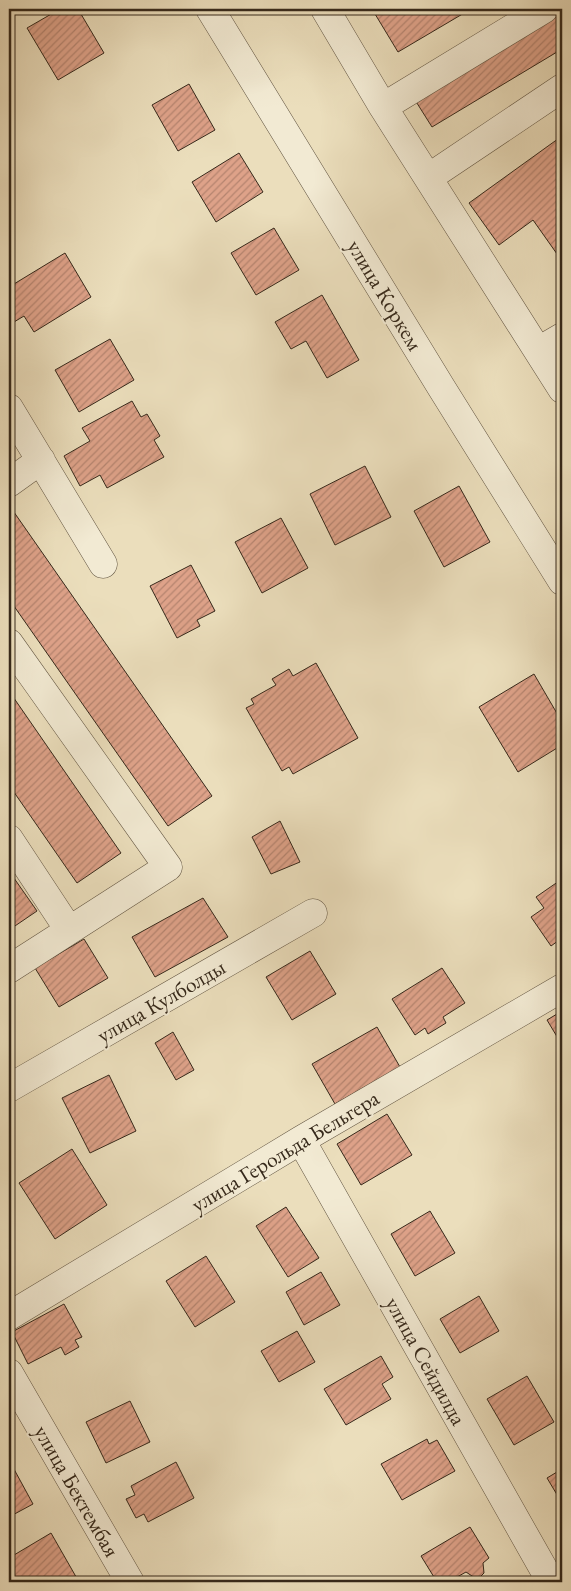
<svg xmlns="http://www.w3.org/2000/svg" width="571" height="1591" font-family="'EB Garamond',serif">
  <defs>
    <pattern id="building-hatch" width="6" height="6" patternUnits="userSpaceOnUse" patternTransform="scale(1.25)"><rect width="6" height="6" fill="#dea289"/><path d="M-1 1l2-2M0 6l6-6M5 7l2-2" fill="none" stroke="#b5846f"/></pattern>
  </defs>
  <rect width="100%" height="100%" fill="#ebdebc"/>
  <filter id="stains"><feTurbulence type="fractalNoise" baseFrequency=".004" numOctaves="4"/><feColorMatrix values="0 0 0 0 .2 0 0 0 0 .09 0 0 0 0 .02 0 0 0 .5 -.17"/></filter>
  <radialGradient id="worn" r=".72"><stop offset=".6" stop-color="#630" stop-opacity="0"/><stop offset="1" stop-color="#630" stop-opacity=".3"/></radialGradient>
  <path fill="url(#building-hatch)" stroke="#36291b" d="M 60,9 L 78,9 L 104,53 L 58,80 L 27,28 Z
    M 372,9 L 471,9 L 398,52 Z
    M 562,12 L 562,49 L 432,127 L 415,100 Z
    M 189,84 L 215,130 L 178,151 L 152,105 Z
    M 562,136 L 562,261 L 533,220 L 499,245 L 469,203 Z
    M 239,153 L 263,192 L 216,222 L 192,182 Z
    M 274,228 L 299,270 L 256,295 L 231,253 Z
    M 65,253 L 91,297 L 34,332 L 24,316 L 9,325 L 9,287 Z
    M 322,295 L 359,360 L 327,378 L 306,341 L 291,349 L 275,322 Z
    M 110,339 L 134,380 L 79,412 L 55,370 Z
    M 132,401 L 141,417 L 147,414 L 160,436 L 154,440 L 164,457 L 107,488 L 100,475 L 80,486 L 64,456 L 90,441 L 82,428 Z
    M 365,466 L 391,517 L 335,545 L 310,494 Z
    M 459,486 L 490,542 L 444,567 L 414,511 Z
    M 9,505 L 212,796 L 168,826 L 9,599 Z
    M 281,518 L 308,568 L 262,593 L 235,542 Z
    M 191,565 L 215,611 L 197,620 L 200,626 L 177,638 L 150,586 Z
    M 316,663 L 358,738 L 293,774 L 289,767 L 282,771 L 246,708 L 254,704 L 251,699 L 276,685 L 272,679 L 289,669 L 293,676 Z
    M 534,674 L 562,722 L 562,745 L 518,772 L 479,707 Z
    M 9,691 L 121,853 L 77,883 L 9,785 Z
    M 280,821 L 300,862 L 271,874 L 252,837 Z
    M 9,871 L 37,911 L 9,930 Z
    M 562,879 L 562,938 L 551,946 L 531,917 L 544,908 L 536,897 Z
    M 203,898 L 228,937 L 155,977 L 132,937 Z
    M 84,939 L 108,978 L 59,1007 L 35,968 Z
    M 310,951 L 336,994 L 292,1020 L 266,977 Z
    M 442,968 L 465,1003 L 443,1017 L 446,1023 L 428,1034 L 425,1028 L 415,1035 L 392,999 Z
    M 562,1011 L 562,1045 L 547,1020 Z
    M 377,1027 L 400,1067 L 335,1104 L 312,1064 Z
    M 173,1032 L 194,1070 L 176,1080 L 155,1043 Z
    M 109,1075 L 136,1131 L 90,1153 L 62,1098 Z
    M 387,1114 L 412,1155 L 361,1185 L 337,1144 Z
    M 72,1149 L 107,1205 L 55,1239 L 19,1183 Z
    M 286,1207 L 319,1258 L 288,1277 L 256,1226 Z
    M 430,1211 L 455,1253 L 415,1276 L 391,1234 Z
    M 206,1256 L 235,1302 L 195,1327 L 166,1281 Z
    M 321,1272 L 340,1305 L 304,1325 L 286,1292 Z
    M 479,1296 L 499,1331 L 460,1353 L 440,1319 Z
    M 64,1304 L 82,1337 L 75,1340 L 79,1347 L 65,1355 L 61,1347 L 28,1364 L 12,1332 Z
    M 297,1331 L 315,1362 L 279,1382 L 261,1351 Z
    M 381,1356 L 393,1377 L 382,1384 L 391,1399 L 346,1425 L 324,1389 Z
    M 527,1376 L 554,1422 L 514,1445 L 487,1399 Z
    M 130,1401 L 150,1442 L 106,1463 L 86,1422 Z
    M 427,1439 L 429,1444 L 437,1440 L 455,1471 L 402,1500 L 381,1464 Z
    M 9,1460 L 33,1504 L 9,1517 Z
    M 176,1462 L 194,1498 L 148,1522 L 144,1514 L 136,1518 L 126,1499 L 135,1495 L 131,1486 Z
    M 562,1469 L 562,1503 L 547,1478 Z
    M 470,1527 L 489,1558 L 483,1563 L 484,1573 L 479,1578 L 475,1578 L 466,1572 L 448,1582 L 437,1582 L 421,1556 Z
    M 51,1533 L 79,1582 L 9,1582 L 9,1558 Z"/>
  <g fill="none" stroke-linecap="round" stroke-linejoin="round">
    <g stroke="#635643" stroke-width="29">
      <path id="minor" d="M 210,9 L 441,387 L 562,581
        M 325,9 L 383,107 L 544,9
        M 383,107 L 562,389
        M 428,178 L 562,88
        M 538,351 L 562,337
        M 9,408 L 103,564
        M 9,483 L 41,460
        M 9,643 L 168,867 L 9,969
        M 9,839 L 69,930
        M 9,1088 L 313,913
        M 301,1140 L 551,1582
        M 9,1316 L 301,1140 L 562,988
        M 9,1373 L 130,1582"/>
    </g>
    <use href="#minor" stroke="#f2ead3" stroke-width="28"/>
  </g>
  <g text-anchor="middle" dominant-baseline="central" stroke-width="4" stroke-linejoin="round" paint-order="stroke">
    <g font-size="22" fill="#36291b" stroke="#f2ead3">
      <text transform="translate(385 295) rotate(59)">улица Коркем</text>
      <text transform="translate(161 1001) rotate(-30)">улица Кулболды</text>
      <text transform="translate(285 1151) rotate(-31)">улица Герольда Бельгера</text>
      <text transform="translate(426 1361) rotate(61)">улица Сейдилда</text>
      <text transform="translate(77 1491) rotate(60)">улица Бектембая</text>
    </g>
  </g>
  <rect width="571" height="1591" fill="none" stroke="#ebdebc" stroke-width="30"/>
  <rect x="10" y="10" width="551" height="1571" fill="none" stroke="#36291b" stroke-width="2.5"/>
  <rect x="15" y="15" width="541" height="1561" fill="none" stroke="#36291b"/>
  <rect width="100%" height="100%" filter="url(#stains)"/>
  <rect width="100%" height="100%" fill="url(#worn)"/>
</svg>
